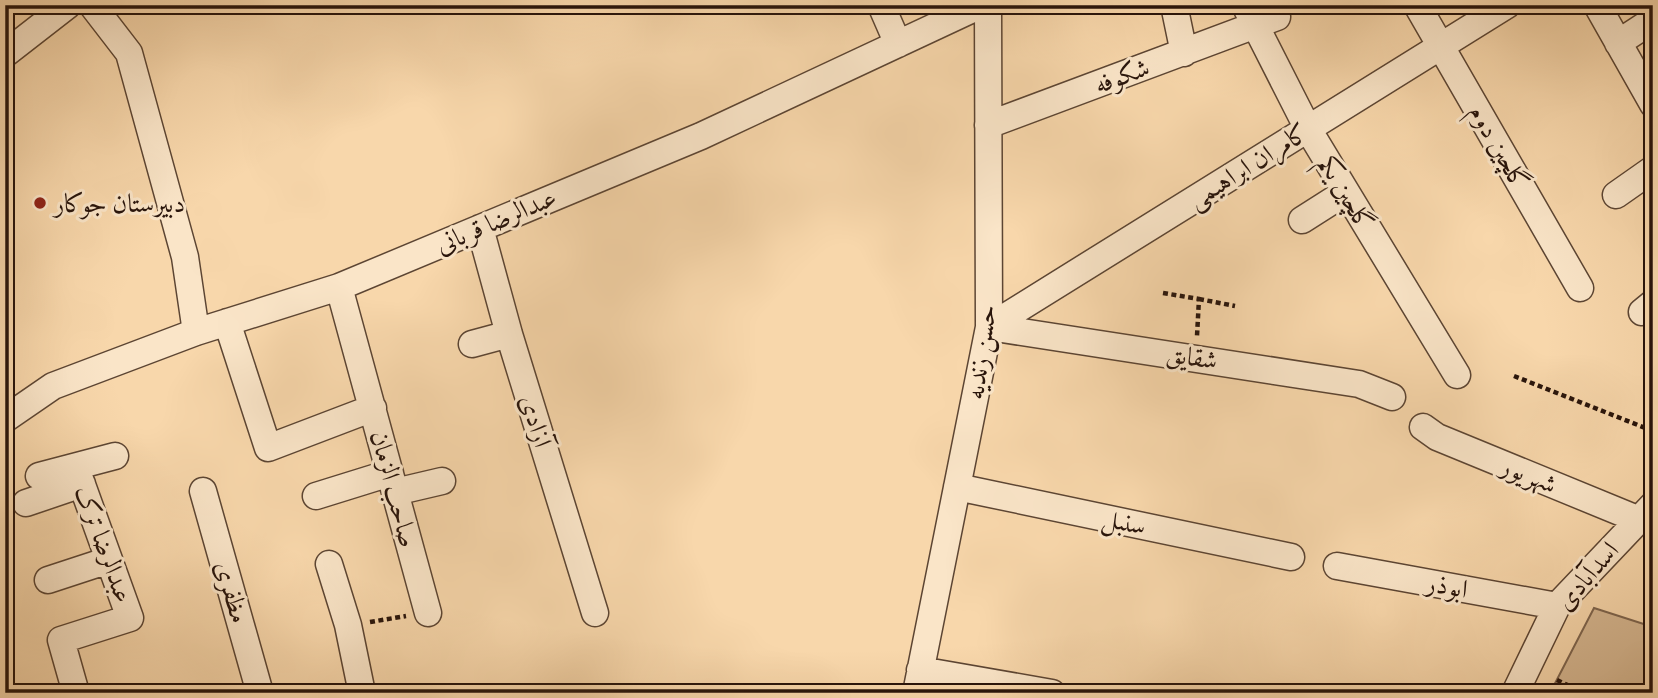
<svg xmlns="http://www.w3.org/2000/svg" width="1658" height="698" font-family="'IM FELL French Canon',Amiri,serif">
  <rect width="100%" height="100%" fill="#f8d7ab"/>
  <filter id="stains"><feTurbulence type="fractalNoise" baseFrequency=".00286" numOctaves="4"/><feColorMatrix values="0 0 0 0 .2 0 0 0 0 .09 0 0 0 0 .02 0 0 0 .5 -.17"/></filter>
  <radialGradient id="worn" r=".72"><stop offset=".6" stop-color="#630" stop-opacity="0"/><stop offset="1" stop-color="#630" stop-opacity=".3"/></radialGradient>
  <path fill="#d5b690" stroke="#7e654e" stroke-width="2" d="M 1594,608 L 1653,627 L 1653,693 L 1550,693 Z"/>
  <g fill="none" stroke-linecap="round" stroke-linejoin="round">
    <g stroke="#5c4533" stroke-width="29">
      <path id="minor" d="M 92,5 L 129,53 L 185,257 L 196,332
        M 881,5 L 898,44
        M 1174,5 L 1184,53
        M 1245,5 L 1308,129 L 1457,375
        M 1417,5 L 1580,288
        M 1597,5 L 1653,104
        M 1618,43 L 1650,22
        M 5,54 L 68,5
        M 988,125 L 1277,17
        M 1616,195 L 1653,169
        M 1302,220 L 1346,192
        M 480,228 L 509,334 L 595,613
        M 339,287 L 428,613
        M 1642,312 L 1653,303
        M 227,322 L 268,448 L 373,408
        M 989,327 L 1507,5
        M 989,327 L 1359,384 L 1392,397
        M 472,344 L 509,334
        M 5,419 L 53,386 L 196,332 L 339,287 L 701,136 L 981,5
        M 1423,427 L 1437,437 L 1637,519
        M 39,476 L 115,456
        M 957,487 L 1291,557
        M 203,491 L 260,693
        M 395,492 L 442,481
        M 316,496 L 390,473
        M 26,503 L 82,484
        M 329,564 L 348,625 L 362,693
        M 1337,566 L 1557,606
        M 48,580 L 109,560
        M 920,670 L 1052,693
        M 76,693 L 61,640 L 130,618 L 76,468
        M 916,693 L 989,327 L 988,5
        M 1515,693 L 1557,606 L 1653,505"/>
    </g>
    <path stroke="#28140b" stroke-width="4.5" stroke-dasharray="5 3.5" stroke-linecap="butt" d="M 1163,293 L 1199,299 L 1197,336
      M 1199,299 L 1235,306
      M 1514,376 L 1653,431
      M 370,622 L 406,616
      M 1557,680 L 1584,693"/>
    <use href="#minor" stroke="#fae5c8" stroke-width="26"/>
  </g>
  <circle fill="#8f2418" stroke="#fae5c8" stroke-width="2.5" cx="40" cy="203" r="7"/>
  <g text-anchor="middle" dominant-baseline="central" stroke-width="6" stroke-linejoin="round" paint-order="stroke">
    <g font-size="26" fill="#28140b" stroke="#fae5c8">
      <text transform="translate(1122 76) rotate(-20)">شکوفه</text>
      <text transform="translate(1499 147) rotate(60)">گلچین دوم</text>
      <text transform="translate(1248 166) rotate(-32)">کامران ابراهیمی</text>
      <text transform="translate(1346 193) rotate(59)">گلچین یکم</text>
      <text transform="translate(496 221) rotate(-23)">عبدالرضا قربانی</text>
      <text transform="translate(981 352) rotate(-82)">حسن زندیه</text>
      <text transform="translate(1192 357) rotate(9)">شقایق</text>
      <text transform="translate(536 421) rotate(73)">آزادی</text>
      <text transform="translate(1529 475) rotate(22)">شهریور</text>
      <text transform="translate(394 489) rotate(75)">صاحب الزمان</text>
      <text transform="translate(1124 522) rotate(12)">سنبل</text>
      <text transform="translate(104 544) rotate(70)">عبدالرضا ترک</text>
      <text transform="translate(1587 576) rotate(-49)">اسدآبادی</text>
      <text transform="translate(1447 586) rotate(10)">ابوذر</text>
      <text transform="translate(232 592) rotate(74)">مظفری</text>
    </g>
    <g font-size="26" fill="#28140b" stroke="#fae5c8" text-anchor="start">
      <text x="54" y="203">دبیرستان جوکار</text>
    </g>
  </g>
  <rect width="1658" height="698" fill="none" stroke="#f8d7ab" stroke-width="28"/>
  <rect x="7" y="7" width="1644" height="684" fill="none" stroke="#28140b" stroke-width="3.5"/>
  <rect x="14" y="14" width="1630" height="670" fill="none" stroke="#28140b" stroke-width="2"/>
  <rect width="100%" height="100%" filter="url(#stains)"/>
  <rect width="100%" height="100%" fill="url(#worn)"/>
</svg>
